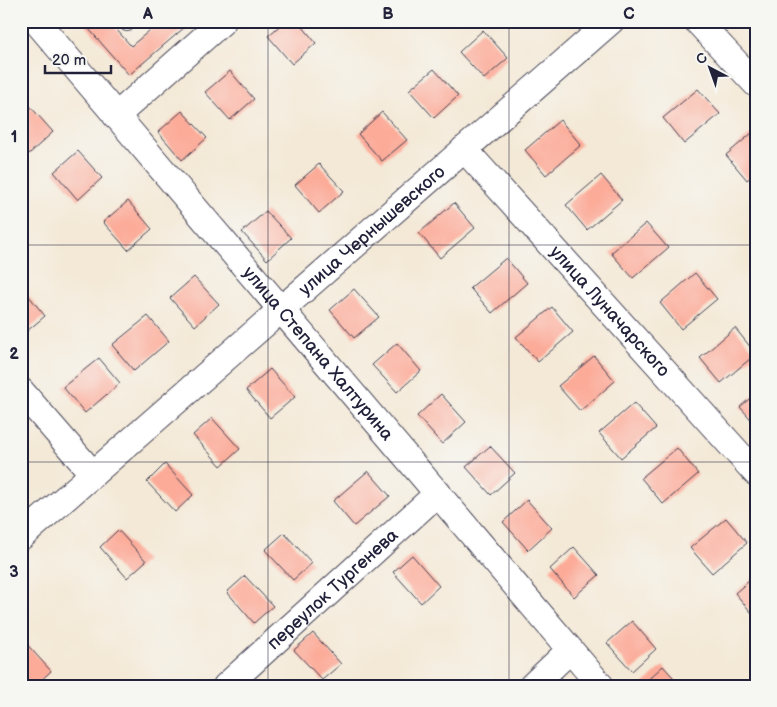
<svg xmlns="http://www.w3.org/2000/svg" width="777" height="707" font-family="'Balsamiq Sans',sans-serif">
  <rect width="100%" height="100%" fill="#f6f6f2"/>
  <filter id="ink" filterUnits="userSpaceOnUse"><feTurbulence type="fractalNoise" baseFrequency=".02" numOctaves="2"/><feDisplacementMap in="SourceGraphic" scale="10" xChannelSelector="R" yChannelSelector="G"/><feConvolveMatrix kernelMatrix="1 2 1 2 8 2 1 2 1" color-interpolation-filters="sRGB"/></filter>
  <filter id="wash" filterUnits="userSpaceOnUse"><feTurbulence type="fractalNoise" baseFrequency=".0096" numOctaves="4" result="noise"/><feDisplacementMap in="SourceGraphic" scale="20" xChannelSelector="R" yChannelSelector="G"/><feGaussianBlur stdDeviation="1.12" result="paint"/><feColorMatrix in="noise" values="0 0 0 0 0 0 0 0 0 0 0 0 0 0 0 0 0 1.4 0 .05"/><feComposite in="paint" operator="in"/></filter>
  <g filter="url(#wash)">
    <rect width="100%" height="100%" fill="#f4e9d7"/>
    <g id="blocks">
      <path fill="#fcab99" d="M 82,21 L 109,21 L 131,46 L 161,21 L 192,21 L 129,75 Z
        M 285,21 L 298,21 L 316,43 L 292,64 L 268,36 Z
        M 483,30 L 508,58 L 484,79 L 459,52 Z
        M 434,69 L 458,96 L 434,118 L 409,90 Z
        M 230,71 L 254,99 L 230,120 L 205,92 Z
        M 698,89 L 720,114 L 684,144 L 663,118 Z
        M 29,105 L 53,132 L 29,154 L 21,145 L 21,111 Z
        M 182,111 L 207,138 L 182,160 L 158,132 Z
        M 382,112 L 407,140 L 382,161 L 358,134 Z
        M 560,120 L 581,145 L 546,175 L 525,150 Z
        M 752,133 L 756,138 L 756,173 L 747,180 L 726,155 Z
        M 78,151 L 102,178 L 78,200 L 54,172 Z
        M 319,164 L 344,191 L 319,213 L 295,185 Z
        M 601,175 L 622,200 L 587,230 L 566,205 Z
        M 128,201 L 152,229 L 128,250 L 103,222 Z
        M 454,203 L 475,228 L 440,258 L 419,233 Z
        M 266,211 L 291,238 L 267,260 L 242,232 Z
        M 646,223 L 668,248 L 633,278 L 611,253 Z
        M 506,258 L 527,283 L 492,313 L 470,288 Z
        M 695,273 L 717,299 L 681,329 L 660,303 Z
        M 194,277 L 219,304 L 195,326 L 170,298 Z
        M 354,289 L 379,317 L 354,338 L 330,310 Z
        M 24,290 L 45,316 L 21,336 L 21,293 Z
        M 552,307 L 573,332 L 538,362 L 516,337 Z
        M 148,316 L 169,341 L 134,371 L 112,345 Z
        M 735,328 L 756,354 L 721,383 L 700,358 Z
        M 397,343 L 421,371 L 397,392 L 372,365 Z
        M 594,356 L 615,381 L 580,411 L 558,386 Z
        M 99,358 L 120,383 L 85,413 L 63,387 Z
        M 270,369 L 295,397 L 270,418 L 246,390 Z
        M 756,393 L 756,425 L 740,407 Z
        M 441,394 L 466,422 L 442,444 L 417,416 Z
        M 634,403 L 656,428 L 621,458 L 599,433 Z
        M 212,418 L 240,449 L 221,466 L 193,435 Z
        M 490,446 L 515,473 L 491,495 L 466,467 Z
        M 677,448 L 698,474 L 663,504 L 641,478 Z
        M 165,464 L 193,495 L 175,512 L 147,482 Z
        M 368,471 L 390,496 L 354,526 L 333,501 Z
        M 527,500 L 552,528 L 528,550 L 503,522 Z
        M 726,518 L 747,543 L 712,573 L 690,548 Z
        M 118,530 L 146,561 L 127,578 L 100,547 Z
        M 284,533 L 312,563 L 293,580 L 265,550 Z
        M 574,547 L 599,575 L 574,597 L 550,569 Z
        M 412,555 L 439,586 L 421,603 L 393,572 Z
        M 756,575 L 756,618 L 735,593 Z
        M 245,576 L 273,606 L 254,623 L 227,592 Z
        M 632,621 L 656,649 L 632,671 L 607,643 Z
        M 313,633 L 341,664 L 322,680 L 294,650 Z
        M 23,640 L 51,671 L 35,686 L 30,686 L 21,676 L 21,642 Z
        M 663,666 L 681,686 L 641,686 Z"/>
    </g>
  </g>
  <g filter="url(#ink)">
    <use href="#blocks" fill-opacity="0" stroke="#424052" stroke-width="1"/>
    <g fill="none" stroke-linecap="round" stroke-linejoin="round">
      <g stroke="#424052" stroke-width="16">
        <path id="lane" d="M 124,21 L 127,24 L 130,21"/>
      </g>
      <g stroke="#424052" stroke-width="28">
        <g id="street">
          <path id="s1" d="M 36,21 L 601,686"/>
          <path d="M 697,21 L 756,84"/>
          <path d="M 116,116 L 223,21"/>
          <path id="s2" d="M 464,149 L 756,473"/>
          <path d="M 21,391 L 93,474"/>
          <path id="s3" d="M 21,537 L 611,21"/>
          <path id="s4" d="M 226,686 L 438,493"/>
          <path d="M 532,686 L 570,650"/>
        </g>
      </g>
      <use href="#lane" stroke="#fff" stroke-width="14"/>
      <use href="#street" stroke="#fff" stroke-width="26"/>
    </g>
  </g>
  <path fill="none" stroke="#22223b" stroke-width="1" stroke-opacity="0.55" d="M 268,21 L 268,686M 509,21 L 509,686M 21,245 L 756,245M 21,462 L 756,462"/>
  <g text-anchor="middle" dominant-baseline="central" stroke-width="5" stroke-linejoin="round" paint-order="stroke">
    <g font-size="18" fill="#22223b" stroke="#f6f6f2">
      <text stroke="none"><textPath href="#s3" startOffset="466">улица Чернышевского</textPath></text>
      <text stroke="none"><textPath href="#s2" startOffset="218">улица Луначарского</textPath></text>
      <text stroke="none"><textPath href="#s1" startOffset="436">улица Степана Халтурина</textPath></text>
      <text stroke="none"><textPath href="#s4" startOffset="144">переулок Тургенева</textPath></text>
    </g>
  </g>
  <rect width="777" height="707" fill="none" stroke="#f6f6f2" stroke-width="55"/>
  <g transform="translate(710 68) rotate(319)" stroke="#f6f6f2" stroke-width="4" paint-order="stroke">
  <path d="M0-4L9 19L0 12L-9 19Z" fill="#22223b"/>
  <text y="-8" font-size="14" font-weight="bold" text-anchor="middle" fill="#22223b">С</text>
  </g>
  <path d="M45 65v8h66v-8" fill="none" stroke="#22223b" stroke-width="2.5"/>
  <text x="52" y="65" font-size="15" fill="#22223b" stroke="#f6f6f2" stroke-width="4" paint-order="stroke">20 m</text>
  <rect x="28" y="28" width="722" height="652" fill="none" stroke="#22223b" stroke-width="2"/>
  <g font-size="16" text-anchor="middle" font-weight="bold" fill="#22223b">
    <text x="148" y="19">A</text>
    <text x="388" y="19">B</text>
    <text x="629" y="19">C</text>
    <text x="14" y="142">1</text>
    <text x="14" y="359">2</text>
    <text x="14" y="577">3</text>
  </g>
</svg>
